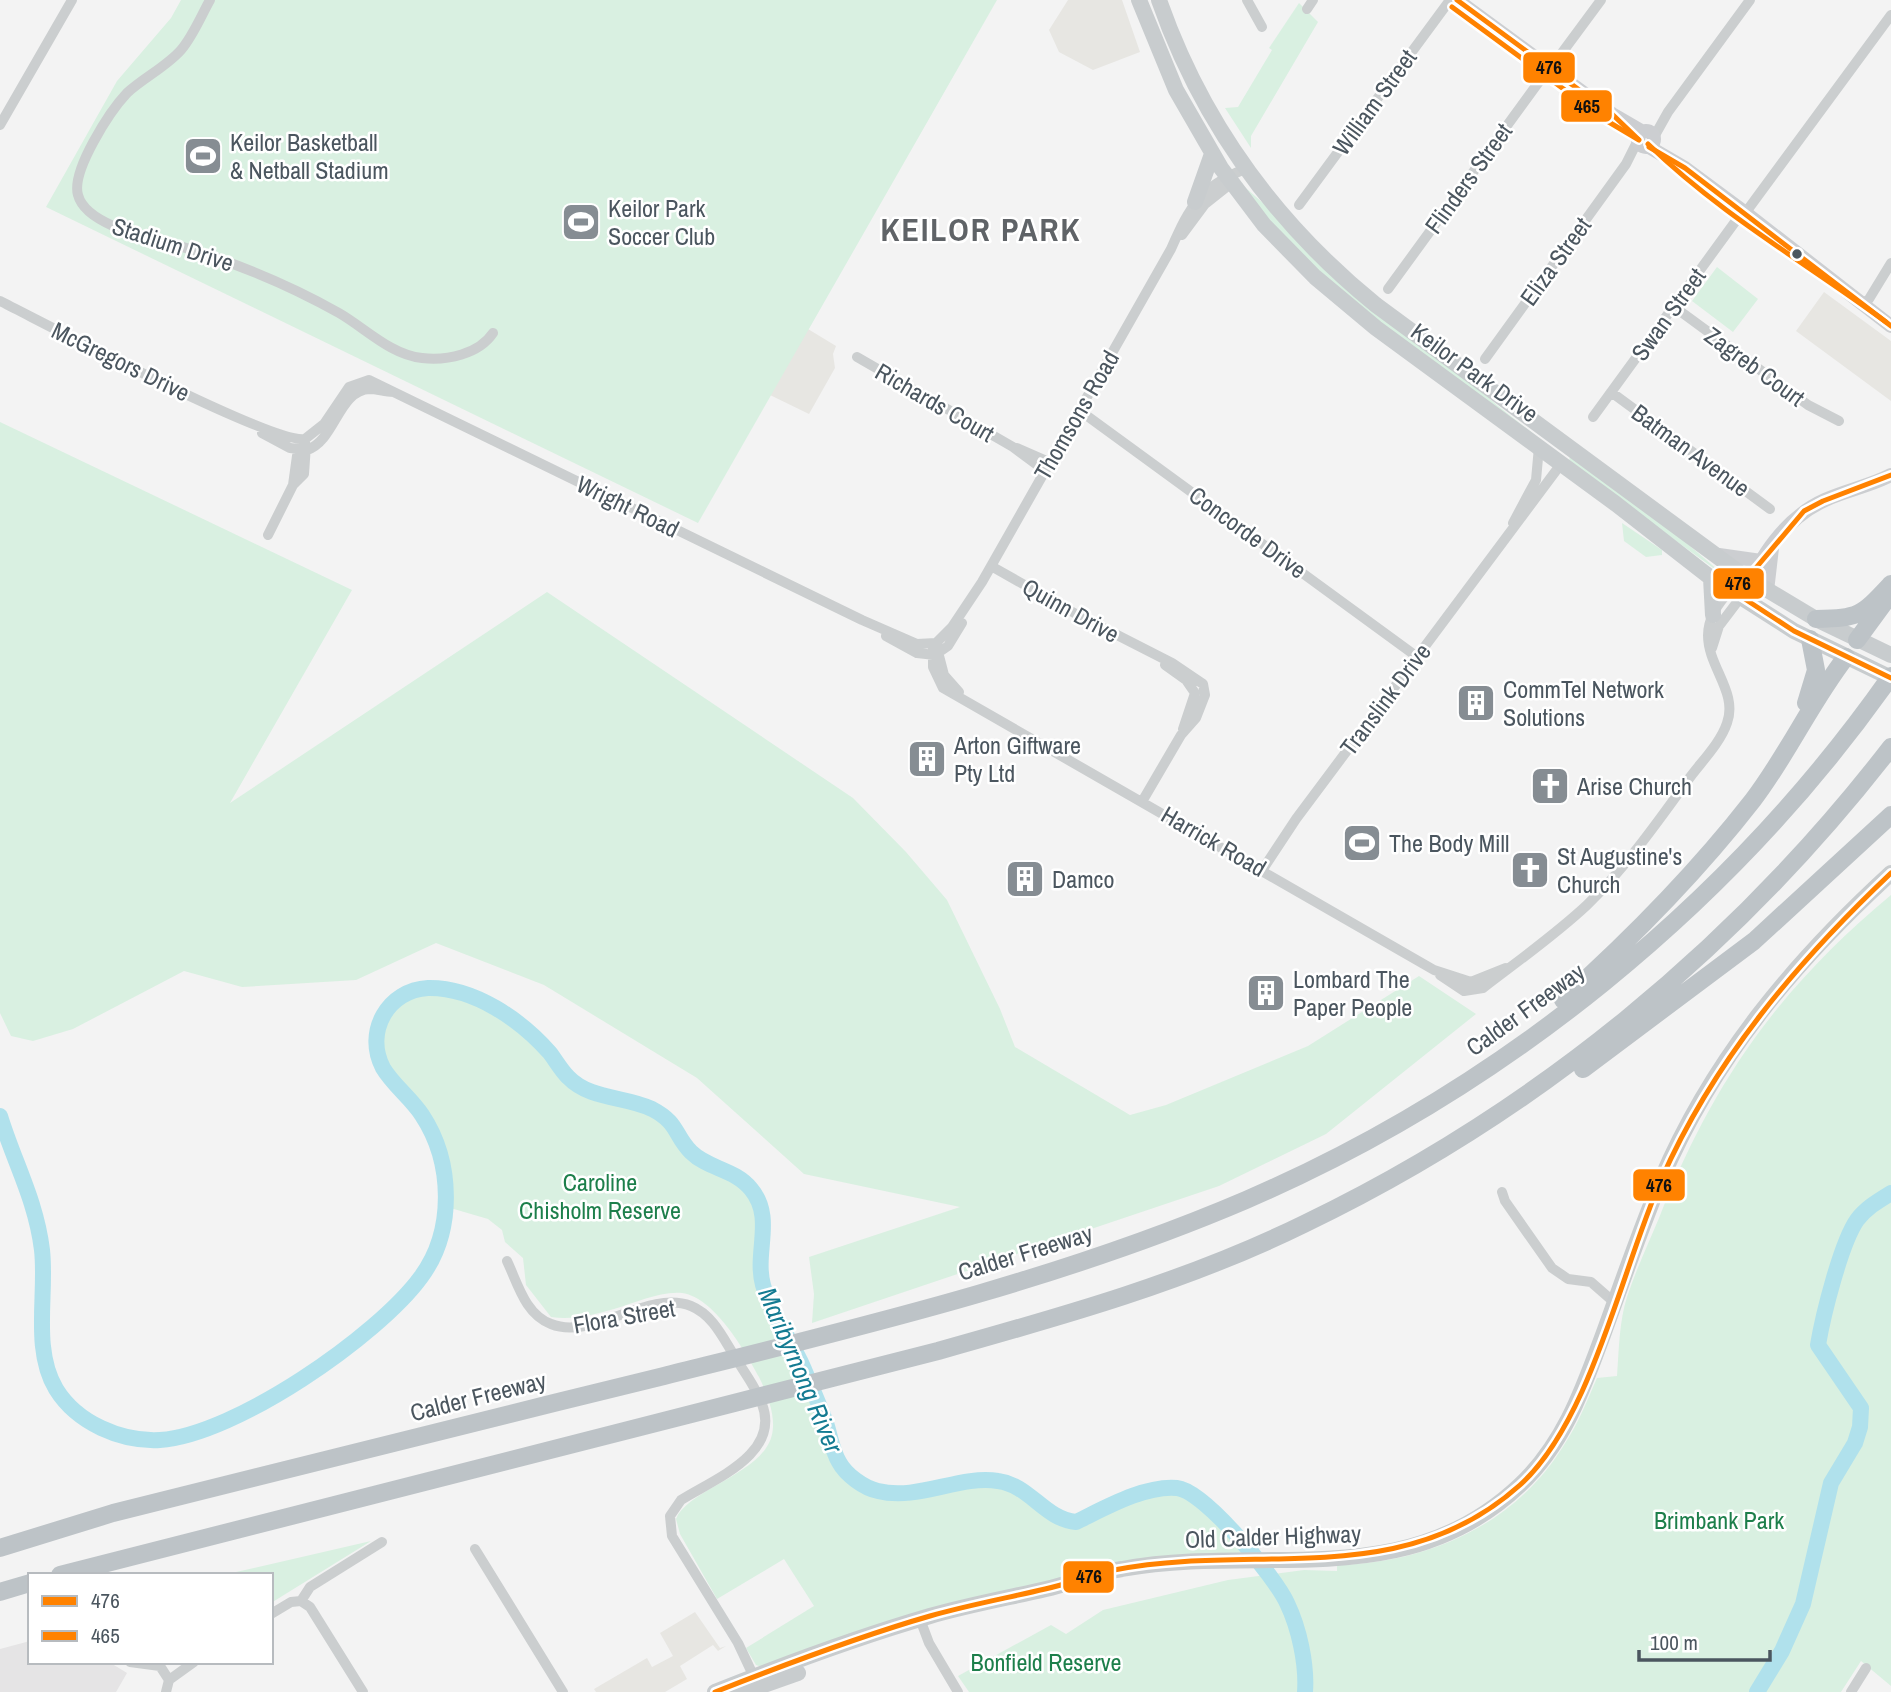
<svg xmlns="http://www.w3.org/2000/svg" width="1891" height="1692" font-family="'Archivo Narrow',sans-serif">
  <rect width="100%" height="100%" fill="#f3f3f3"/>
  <path fill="#e7e6e2" d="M 1068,0 L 1122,0 L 1140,52 L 1093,70 L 1059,52 L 1049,30 Z
    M 1824,292 L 1891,341 L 1891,401 L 1796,331 Z
    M 808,329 L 836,346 L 833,354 L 835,368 L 809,414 L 770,395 Z
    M 695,1612 L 720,1648 L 726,1646 L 718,1651 L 713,1645 L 680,1666 L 687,1679 L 665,1692 L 596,1692 L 594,1689 L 647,1658 L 652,1667 L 673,1656 L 660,1633 Z"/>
  <path fill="#e5e4e5" d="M 30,1641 L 30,1662 L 109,1662 L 127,1673 L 116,1692 L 0,1692 L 0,1649 Z"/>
  <path fill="#d9f0e1" d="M 181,0 L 997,0 L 698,523 L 46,207 L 117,81 L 171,18 Z
    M 1299,3 L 1318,22 L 1251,136 L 1251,148 L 1225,108 L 1238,107 L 1272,50 L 1269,48 Z
    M 1240,183 L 1498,406 L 1553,449 L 1364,313 L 1293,250 Z
    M 1717,267 L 1758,299 L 1733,332 L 1692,301 Z
    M 0,422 L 352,590 L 230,803 L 547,592 L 853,798 L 906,852 L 947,900 L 1000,1009 L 1015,1047 L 1130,1115 L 1166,1105 L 1308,1046 L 1419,976 L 1476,1014 L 1326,1134 L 1219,1186 L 812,1323 L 814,1294 L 809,1257 L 960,1207 L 804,1174 L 697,1078 L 544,985 L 436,943 L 356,980 L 242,987 L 184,971 L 73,1029 L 33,1041 L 11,1036 L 0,1013 Z
    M 1570,455 L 1659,519 L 1727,578 L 1569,463 Z
    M 1622,523 L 1662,550 L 1662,555 L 1646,557 L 1624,541 Z
    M 1891,895 L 1891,1686 L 1861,1661 L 1841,1692 L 969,1692 L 958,1676 L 1051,1625 L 1066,1634 L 1103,1610 L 1228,1580 L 1304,1570 L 1337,1571 L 1337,1565 C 1427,1563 1515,1525 1564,1445 C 1578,1424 1587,1401 1597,1378 L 1617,1376 C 1619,1350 1619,1322 1627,1297 C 1636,1270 1648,1244 1659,1218 C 1712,1083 1779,988 1891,895 Z
    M 430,988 L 478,999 L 503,1012 L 547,1049 L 571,1080 L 594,1094 L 635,1102 L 658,1112 L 678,1127 L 688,1150 L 750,1186 L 759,1203 L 765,1226 L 759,1246 L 764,1289 L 801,1362 L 839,1462 L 850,1476 L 874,1491 L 900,1493 L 991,1479 L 1012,1484 L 1063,1521 L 1076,1522 C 1164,1480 1189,1467 1252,1554 L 1157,1557 L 762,1667 L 756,1665 L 746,1648 L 814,1606 L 784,1559 L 717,1599 L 680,1534 L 676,1519 C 686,1493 747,1477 766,1448 C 781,1427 769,1398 759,1377 C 745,1351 714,1297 682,1293 C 660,1291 635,1303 614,1309 C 592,1315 574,1320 551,1317 L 526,1285 L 523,1258 L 505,1242 L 502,1230 L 488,1219 L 447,1207 C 443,1176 440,1147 424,1119 C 414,1100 395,1087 384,1069 C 359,1030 391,994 430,988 Z
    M 371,1541 L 271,1603 L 271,1575 L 223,1575 Z"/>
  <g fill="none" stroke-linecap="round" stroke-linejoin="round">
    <path stroke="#b0e1ec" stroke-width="16" d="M 0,1116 C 14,1162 36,1200 42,1250 C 47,1294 32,1349 56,1389 C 77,1423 121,1442 160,1440 C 235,1435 378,1336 421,1277 C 455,1231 453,1162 422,1115 C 411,1098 393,1085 383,1068 C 364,1032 388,990 428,988 C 474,987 521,1020 550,1053 C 556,1061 561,1070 568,1077 C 590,1100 625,1096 652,1109 C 679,1123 674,1135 691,1152 C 708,1169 735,1169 751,1189 C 775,1218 754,1252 763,1285 C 771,1314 791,1340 803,1367 C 811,1386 819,1404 826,1423 C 830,1435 832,1450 839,1462 C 846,1475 864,1488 878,1491 C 918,1501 959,1475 998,1481 C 1030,1485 1044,1519 1076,1522 C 1105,1508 1145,1485 1177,1488 C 1205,1491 1275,1577 1287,1603 C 1299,1628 1307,1664 1305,1692
      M 1757,1692 L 1782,1651 L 1803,1604 L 1831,1483 L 1855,1443 L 1860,1427 L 1861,1408 L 1818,1345 C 1823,1315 1841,1243 1857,1220 C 1866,1208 1878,1201 1891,1193"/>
    <path stroke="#cbcecf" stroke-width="10" d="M 210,0 C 201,16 193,36 181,50 C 166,67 143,78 127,93 C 110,111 71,171 78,195 C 87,229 163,240 193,250 C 243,266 293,287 339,313 C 365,328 391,355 422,358 C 447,361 479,354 493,333
      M 1247,0 L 1262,27
      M 1307,9 L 1313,0
      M 1550,69 L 1601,0
      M 0,125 L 72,0
      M 1654,137 L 1668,112 L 1750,0
      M 1299,205 L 1450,0
      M 1746,212 L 1891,15
      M 1182,235 L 1205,204 L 1234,181
      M 1388,289 L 1549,68
      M 0,301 C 46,324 272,444 305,439
      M 1862,304 L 1869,299 L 1891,263
      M 1673,306 L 1808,405 L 1839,421
      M 857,357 L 1013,447 L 1044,470
      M 1485,359 L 1626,164 L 1638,140
      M 1611,392 L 1770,509
      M 1079,410 L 1416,656
      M 1593,417 L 1743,211
      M 262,433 L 290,448 L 307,450 C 336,440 338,390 370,389 C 377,389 385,392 393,392
      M 1017,448 L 1049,462
      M 293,485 L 304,474 L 306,445
      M 1513,523 L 1536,480 L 1539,447
      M 268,535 L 293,485 L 297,456 L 305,439 L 324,424 L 349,387 L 369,380 L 862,620 L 917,644 L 936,643 L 952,627 L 982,582 L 1171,249 C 1190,206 1200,187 1245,169
      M 991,566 L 1076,614 L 1172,663 L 1203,684 L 1205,695 L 1196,718 L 1181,735 L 1143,800
      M 886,636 L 917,653 L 935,655 L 948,646 L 962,623
      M 933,644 L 933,667 L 943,688 L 1434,970 L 1471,982 L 1506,968
      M 937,648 L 944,675 L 959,692
      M 1712,648 L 1719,626 L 1741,597
      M 1165,665 L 1186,680 L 1195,693 L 1183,729
      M 1263,869 L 1296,819 L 1561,464
      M 1440,975 L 1464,991 L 1483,988 C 1518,961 1555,935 1587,905 C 1625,868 1657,823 1688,780 C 1700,763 1720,744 1727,723 C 1743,679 1674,646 1731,590
      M 1502,1192 L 1505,1201 L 1552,1268 L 1568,1279 L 1591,1282 L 1615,1303
      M 507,1261 C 518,1284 525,1314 551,1324 C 593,1341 647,1289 691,1306 C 713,1315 723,1338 735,1357 C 744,1372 756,1387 762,1404 C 781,1454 714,1479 681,1500 L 670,1516 L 672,1536 L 738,1643 L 754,1677
      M 475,1549 L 563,1692
      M 301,1601 L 310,1607 L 363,1692
      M 301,1601 L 310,1587 L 382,1542
      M 271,1614 L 291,1602 L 301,1601
      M 923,1627 L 929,1643 L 958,1692
      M 130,1662 L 160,1666 L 169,1680 L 166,1692
      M 169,1680 L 194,1662
      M 1851,1692 L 1866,1668"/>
    <path stroke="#ccced1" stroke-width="14" d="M 1457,0 L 1612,114 L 1643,132
      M1638 139a8 8 0 1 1 16 0a8 8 0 1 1-16 0Z
      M 1649,147 L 1685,168 L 1743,211 L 1891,326
      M 1719,555 L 1761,561
      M 1767,591 L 1772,548
      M 1741,597 C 1761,558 1783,519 1825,500 C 1847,490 1870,486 1891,475"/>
    <path stroke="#c8ccce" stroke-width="16" d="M 1139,0 L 1176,90 L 1221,168 L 1264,225 L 1315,277 L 1376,328 L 1616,504 L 1711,578 L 1794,631 L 1891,678
      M 1159,0 C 1202,123 1275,223 1376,305 L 1744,576 L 1816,619 L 1891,655
      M 1195,202 L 1212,154
      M 1711,578 L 1713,615
      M 715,1692 C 785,1664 858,1637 930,1616 C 968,1605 1007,1598 1046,1589 C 1071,1583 1096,1573 1122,1569 C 1263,1543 1404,1595 1520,1485 C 1564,1444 1583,1389 1603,1335 C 1622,1283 1640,1230 1661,1180 C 1713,1058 1795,961 1891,873
      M 744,1692 L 798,1673"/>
    <path stroke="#bdc3c7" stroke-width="18" d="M 1816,619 C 1860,618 1861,616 1891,584
      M 1857,640 L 1884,603
      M 1806,703 L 1816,670 L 1810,639
      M 1563,1000 C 1631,939 1697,872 1753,800 C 1788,754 1811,702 1846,657
      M 1583,1069 L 1754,941 L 1891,815
      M 0,1548 L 113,1513 C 296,1467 480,1421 664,1376 C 860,1327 1059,1280 1246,1200 C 1501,1090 1731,904 1891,676
      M 60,1575 L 938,1351 C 1063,1316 1188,1281 1304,1224 C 1535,1113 1735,949 1891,747
      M 0,1592 L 30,1583"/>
    <g stroke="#fff" stroke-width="10">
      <path id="bus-1" d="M 1457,0 L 1612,114 L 1638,139
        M 1649,147 L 1685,168 L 1891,326
        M 1891,475 L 1823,501 L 1804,511 L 1755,569 L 1731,590 L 1794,631 L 1891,678
        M 715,1692 C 786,1664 857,1637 930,1616 C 968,1605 1007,1598 1045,1589 C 1068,1584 1091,1575 1114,1570 C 1256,1542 1401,1592 1520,1485 C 1591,1421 1622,1268 1661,1180 C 1714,1060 1797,962 1891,873"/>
    </g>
    <g stroke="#fff" stroke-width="10">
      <path id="bus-2" d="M 1452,7 L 1607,121 L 1639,140
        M 1648,144 C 1720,214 1806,263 1886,322"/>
    </g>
    <use href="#bus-1" stroke="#ff8200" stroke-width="5"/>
    <use href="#bus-2" stroke="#ff8200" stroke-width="5"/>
  </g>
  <defs>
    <g id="stadium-square" transform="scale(2.0125)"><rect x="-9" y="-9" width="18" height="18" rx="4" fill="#868d93" stroke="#fff"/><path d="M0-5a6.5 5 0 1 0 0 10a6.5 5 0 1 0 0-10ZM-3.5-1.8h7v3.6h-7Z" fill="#fff"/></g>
    <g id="building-square" transform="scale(2.0125)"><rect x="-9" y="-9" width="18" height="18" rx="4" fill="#868d93" stroke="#fff"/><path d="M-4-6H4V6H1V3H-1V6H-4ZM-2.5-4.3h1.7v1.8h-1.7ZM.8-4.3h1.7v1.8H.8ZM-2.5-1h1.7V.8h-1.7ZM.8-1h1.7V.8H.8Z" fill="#fff"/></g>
    <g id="church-square" transform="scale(2.0125)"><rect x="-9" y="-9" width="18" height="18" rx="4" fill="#868d93" stroke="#fff"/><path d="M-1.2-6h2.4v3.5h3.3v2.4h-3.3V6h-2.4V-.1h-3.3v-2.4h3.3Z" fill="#fff"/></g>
  </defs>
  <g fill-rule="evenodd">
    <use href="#stadium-square" x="203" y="156"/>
    <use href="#stadium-square" x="581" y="222"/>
    <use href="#building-square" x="1476" y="703"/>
    <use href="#building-square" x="927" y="759"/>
    <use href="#church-square" x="1550" y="786"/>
    <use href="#stadium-square" x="1362" y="843"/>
    <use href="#church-square" x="1530" y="870"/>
    <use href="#building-square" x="1025" y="879"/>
    <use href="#building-square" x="1266" y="993"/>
  </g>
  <circle fill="#4b565f" stroke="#fff" stroke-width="2.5" cx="1797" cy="254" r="6"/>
  <g text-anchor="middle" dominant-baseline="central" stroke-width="5" stroke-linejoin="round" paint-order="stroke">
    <g font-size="24" fill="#4b565f" stroke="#fff">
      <text transform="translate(1374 102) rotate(-54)">William Street</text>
      <text transform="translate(1468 178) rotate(-54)">Flinders Street</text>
      <text transform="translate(173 244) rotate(18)">Stadium Drive</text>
      <text transform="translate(1555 261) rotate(-54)">Eliza Street</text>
      <text transform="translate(1668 314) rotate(-54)">Swan Street</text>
      <text transform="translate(121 361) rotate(26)">McGregors Drive</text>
      <text transform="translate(1755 366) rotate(36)">Zagreb Court</text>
      <text transform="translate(1475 372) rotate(36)">Keilor Park Drive</text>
      <text transform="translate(935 402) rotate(30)">Richards Court</text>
      <text transform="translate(1076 415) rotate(-60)">Thomsons Road</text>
      <text transform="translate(1691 450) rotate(36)">Batman Avenue</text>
      <text transform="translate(628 506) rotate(26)">Wright Road</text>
      <text transform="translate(1248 532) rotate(36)">Concorde Drive</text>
      <text transform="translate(1071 610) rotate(29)">Quinn Drive</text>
      <text transform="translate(1385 699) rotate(-53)">Translink Drive</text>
      <text transform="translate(1214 841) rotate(30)">Harrick Road</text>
      <text transform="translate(1525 1009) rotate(-36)">Calder Freeway</text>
      <text transform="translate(1025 1252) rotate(-17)">Calder Freeway</text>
      <text transform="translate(624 1316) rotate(-10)">Flora Street</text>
      <text transform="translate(478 1396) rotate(-14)">Calder Freeway</text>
      <text transform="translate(1273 1536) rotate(-2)">Old Calder Highway</text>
    </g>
    <g font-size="24" fill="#4b565f" stroke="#fff" text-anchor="start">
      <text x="230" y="142">Keilor Basketball<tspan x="230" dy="28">&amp; Netball Stadium</tspan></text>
      <text x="608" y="208">Keilor Park<tspan x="608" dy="28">Soccer Club</tspan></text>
      <text x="1503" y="689">CommTel Network<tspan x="1503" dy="28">Solutions</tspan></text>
      <text x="954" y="745">Arton Giftware<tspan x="954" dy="28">Pty Ltd</tspan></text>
      <text x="1577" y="786">Arise Church</text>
      <text x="1389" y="843">The Body Mill</text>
      <text x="1557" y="856">St Augustine's<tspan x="1557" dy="28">Church</tspan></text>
      <text x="1052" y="879">Damco</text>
      <text x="1293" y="979">Lombard The<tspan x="1293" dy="28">Paper People</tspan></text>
    </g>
    <g font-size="24" fill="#1d7f4b" stroke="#fff">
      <text x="600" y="1182">Caroline<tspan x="600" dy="28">Chisholm Reserve</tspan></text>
      <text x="1719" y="1520">Brimbank Park</text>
      <text x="1046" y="1662">Bonfield Reserve</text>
    </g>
    <g font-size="26" font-style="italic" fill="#147b92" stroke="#fff">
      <text transform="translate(801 1370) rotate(67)">Maribyrnong River</text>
    </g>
    <g font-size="32" font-weight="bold" letter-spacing="2" fill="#5f6367" stroke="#fff">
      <text x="981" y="229">KEILOR PARK</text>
    </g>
  </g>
  <g stroke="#fff" stroke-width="2.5">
    <rect x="1522" y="51" width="54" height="33" rx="7" fill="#ff8200"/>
    <rect x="1560" y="89" width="53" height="34" rx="7" fill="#ff8200"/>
    <rect x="1712" y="567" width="53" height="33" rx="7" fill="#ff8200"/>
    <rect x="1632" y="1168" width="54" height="34" rx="7" fill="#ff8200"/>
    <rect x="1062" y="1560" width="53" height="34" rx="7" fill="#ff8200"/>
  </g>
  <g font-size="19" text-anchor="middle" font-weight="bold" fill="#111">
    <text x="1549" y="74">476</text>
    <text x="1587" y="113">465</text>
    <text x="1738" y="590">476</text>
    <text x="1659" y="1192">476</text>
    <text x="1089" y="1583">476</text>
  </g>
  <rect x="28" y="1573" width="245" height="91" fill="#ffffff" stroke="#b7bbbf" stroke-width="2"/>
  <rect x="42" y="1596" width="35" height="10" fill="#ff8200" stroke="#b7bbbf" stroke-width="2"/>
  <text x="91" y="1608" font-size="21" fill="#4b565f">476</text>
  <rect x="42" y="1631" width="35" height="10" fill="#ff8200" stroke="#b7bbbf" stroke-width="2"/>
  <text x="91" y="1643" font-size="21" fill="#4b565f">465</text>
  <path d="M1639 1650v10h131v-10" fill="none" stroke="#4b565f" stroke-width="3.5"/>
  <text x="1650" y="1650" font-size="21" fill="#4b565f" stroke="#ffffff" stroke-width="5" paint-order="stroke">100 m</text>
</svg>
